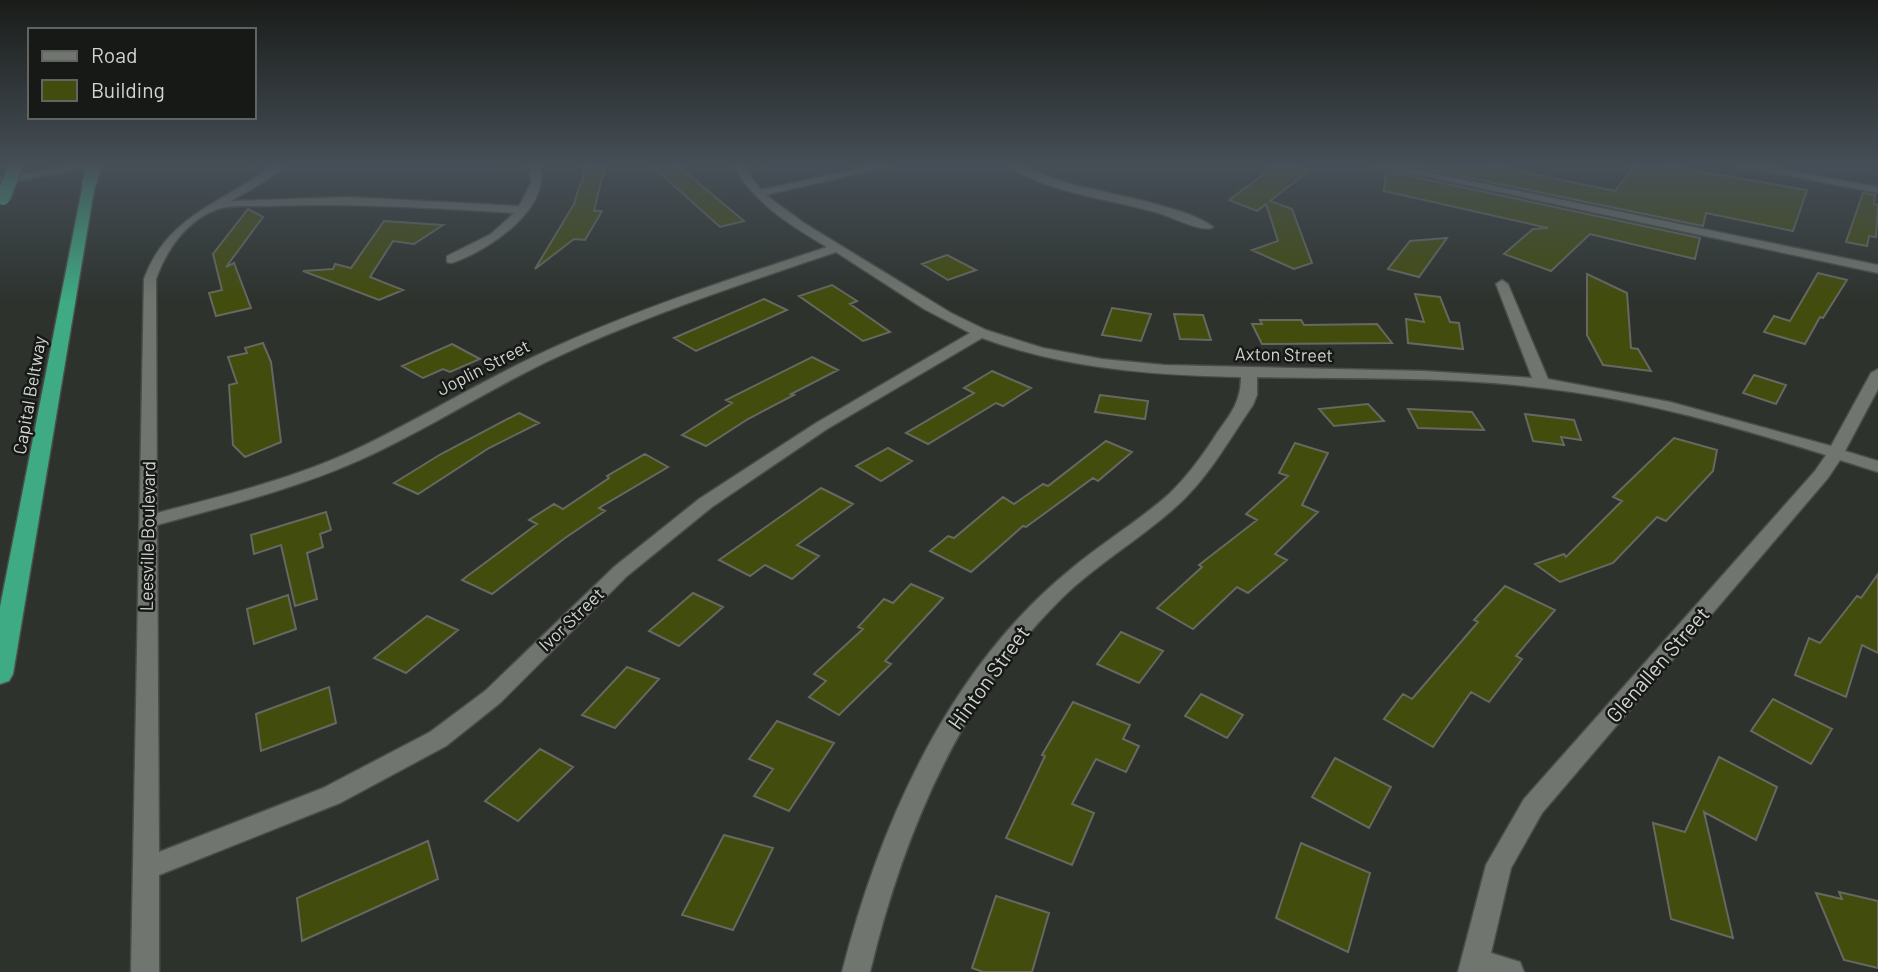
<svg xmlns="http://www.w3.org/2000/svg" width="1878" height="972" font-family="Barlow,sans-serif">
  <rect width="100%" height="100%" fill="#2d322d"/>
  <path fill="#424c0c" stroke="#666861" stroke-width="2" d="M 585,165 L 605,165 L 594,211 L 602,211 L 585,240 L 574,239 L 535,269 L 574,204 L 580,184 L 582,184 Z
    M 651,165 L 677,165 L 744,221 L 720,227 Z
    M 1276,165 L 1310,170 L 1270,201 L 1292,209 L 1312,263 L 1294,269 L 1252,250 L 1278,241 L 1266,204 L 1257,211 L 1229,200 Z
    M 1407,165 L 1489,165 L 1615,191 L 1635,165 L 1662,165 L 1807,190 L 1793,231 L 1706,213 L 1703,226 Z
    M 1386,171 L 1700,238 L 1695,259 L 1590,234 L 1551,271 L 1504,254 L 1533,229 L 1548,228 L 1384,191 Z
    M 1863,193 L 1875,195 L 1874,204 L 1878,205 L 1876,237 L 1869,236 L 1867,246 L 1846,242 Z
    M 248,209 L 263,217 L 226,267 L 234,263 L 251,308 L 216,316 L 209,293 L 222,290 L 213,254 Z
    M 384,221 L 443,225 L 414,244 L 393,241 L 370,277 L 403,290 L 379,300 L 303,271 L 333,269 L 335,264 L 351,268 Z
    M 1447,238 L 1419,277 L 1388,269 L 1410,241 Z
    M 947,255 L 976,270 L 948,280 L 922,264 Z
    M 1818,273 L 1847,280 L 1823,318 L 1820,317 L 1805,344 L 1764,332 L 1774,316 L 1790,321 Z
    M 1587,274 L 1627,293 L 1631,348 L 1638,349 L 1651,371 L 1603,365 L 1587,335 Z
    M 832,285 L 857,301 L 850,304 L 890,332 L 863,341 L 799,296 Z
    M 1415,294 L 1440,297 L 1450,322 L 1459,323 L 1463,349 L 1408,343 L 1406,319 L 1424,322 Z
    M 764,299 L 787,310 L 696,351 L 674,338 Z
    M 1112,308 L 1151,314 L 1141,341 L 1102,335 Z
    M 1174,314 L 1203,315 L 1211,340 L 1180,339 Z
    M 1260,320 L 1301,320 L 1304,325 L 1377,324 L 1392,343 L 1262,344 L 1252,324 L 1262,324 Z
    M 263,343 L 271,362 L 281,442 L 245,457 L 233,445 L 229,385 L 237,383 L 228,357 L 247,353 L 245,348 Z
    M 452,344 L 480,359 L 450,372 L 443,369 L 423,378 L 402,366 Z
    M 812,357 L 838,370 L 791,394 L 794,395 L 748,419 L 706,446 L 682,435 L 732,403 L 726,400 Z
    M 992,371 L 1031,388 L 1003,406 L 996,403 L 928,444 L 906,433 L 974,393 L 964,388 Z
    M 1754,375 L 1786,385 L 1776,404 L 1743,393 Z
    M 1100,395 L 1148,401 L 1145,419 L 1095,412 Z
    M 1368,404 L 1384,421 L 1334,426 L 1319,409 Z
    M 1408,409 L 1472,412 L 1484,430 L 1418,428 Z
    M 519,413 L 539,423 L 489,448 L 418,494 L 394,483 L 441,454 Z
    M 1525,414 L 1574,420 L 1581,440 L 1561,437 L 1564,445 L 1533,441 Z
    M 1674,438 L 1717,450 L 1713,471 L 1666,521 L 1657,517 L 1613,563 L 1560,582 L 1535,564 L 1564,554 L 1566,557 L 1622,501 L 1613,497 Z
    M 1106,441 L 1132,452 L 1098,481 L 1093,478 L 1026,527 L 1023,526 L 971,572 L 930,551 L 948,536 L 954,538 L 1003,497 L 1014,504 L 1043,484 L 1048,486 Z
    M 1295,443 L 1328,453 L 1302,505 L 1318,512 L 1275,554 L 1287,560 L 1248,593 L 1237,587 L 1193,629 L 1157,608 L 1202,567 L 1199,565 L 1257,520 L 1246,514 L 1288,476 L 1279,473 Z
    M 888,448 L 912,461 L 881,481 L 856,466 Z
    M 645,454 L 668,467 L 599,508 L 605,511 L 565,538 L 492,594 L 462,580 L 537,524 L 529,520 L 554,504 L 563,509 L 609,478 L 607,476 Z
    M 821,488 L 853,504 L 797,545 L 819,556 L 792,579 L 765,565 L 750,576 L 719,560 Z
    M 326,512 L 331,530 L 320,534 L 323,547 L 307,553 L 317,599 L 295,606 L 281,545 L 254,554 L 251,535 Z
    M 1878,574 L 1878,653 L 1862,645 L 1846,697 L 1795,675 L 1809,638 L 1820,643 L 1857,596 L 1861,598 Z
    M 911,584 L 943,598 L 885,661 L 891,664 L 839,715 L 809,697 L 826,681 L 814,674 L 863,629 L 858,627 L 884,599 L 893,603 Z
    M 1505,586 L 1555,610 L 1516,656 L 1522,659 L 1489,702 L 1471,692 L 1433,747 L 1384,719 L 1403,694 L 1412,699 L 1478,622 L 1474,620 Z
    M 693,593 L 723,607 L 679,646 L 649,631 Z
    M 288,595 L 296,629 L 254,644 L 247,609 Z
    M 427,616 L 458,630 L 406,673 L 374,658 Z
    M 1121,632 L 1163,651 L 1139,683 L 1097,664 Z
    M 627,667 L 659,679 L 615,728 L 582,715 Z
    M 329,687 L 336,723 L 261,751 L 256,714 Z
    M 1201,694 L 1243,715 L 1227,738 L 1185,716 Z
    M 1773,699 L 1832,729 L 1811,764 L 1751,731 Z
    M 1073,702 L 1130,725 L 1123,739 L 1139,746 L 1126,772 L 1096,759 L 1072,804 L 1094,813 L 1072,865 L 1006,838 L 1045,756 L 1042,755 Z
    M 777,721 L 834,743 L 789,811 L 754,796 L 773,769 L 749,759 Z
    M 540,749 L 573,767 L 518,821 L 485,801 Z
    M 1719,757 L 1777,787 L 1756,840 L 1704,812 L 1733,938 L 1671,919 L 1653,823 L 1685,832 Z
    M 1335,758 L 1391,787 L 1369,828 L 1312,797 Z
    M 724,835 L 773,848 L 733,930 L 682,915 Z
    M 428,841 L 438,879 L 302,941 L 297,898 Z
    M 1301,843 L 1370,873 L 1348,952 L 1276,918 Z
    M 1839,892 L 1878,901 L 1878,968 L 1844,960 L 1816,893 L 1842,899 Z
    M 996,896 L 1049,913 L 1032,972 L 983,972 L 972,968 Z"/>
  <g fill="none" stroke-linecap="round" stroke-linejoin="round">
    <g stroke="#4a4e4a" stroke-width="3">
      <path id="minor" d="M 78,165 L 103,165 L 0,184 L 0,178 Z
        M 273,165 L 285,165 L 267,180 L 231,201 L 348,197 L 519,206 L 531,183 L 529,165 L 539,165 C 554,208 485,253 451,263 L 447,262 L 447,256 L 491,234 L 514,213 C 432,208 354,203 272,206 C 256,207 233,204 218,209 C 188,219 166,250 156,279 L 157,513 C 222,496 288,480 350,452 C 417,421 480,381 548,350 C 638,309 733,278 827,247 C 790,225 755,204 733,165 L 743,165 L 761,190 L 874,165 L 895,165 L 766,195 L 804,223 L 951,313 L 986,330 L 1043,348 L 1102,359 L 1164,365 L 1424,371 L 1532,378 L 1496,284 L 1502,280 L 1508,284 L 1548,379 L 1670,402 L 1831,446 L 1871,373 L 1878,369 L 1878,389 L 1845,451 L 1878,461 L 1878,472 L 1840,460 L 1828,478 L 1542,813 L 1511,868 L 1491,953 L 1520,962 L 1524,972 L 1458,972 L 1486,865 L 1524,799 L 1815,471 L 1826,455 C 1733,426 1639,399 1542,388 C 1448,376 1352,379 1257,377 L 1257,395 L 1253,405 C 1230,438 1210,475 1180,503 C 1143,538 1097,563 1061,599 C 959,700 903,835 870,972 L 842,972 C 880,823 949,668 1071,569 C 1102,543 1137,522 1168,495 C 1187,477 1203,455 1217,433 C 1231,414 1241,401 1241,377 C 1153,375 1066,369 982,338 L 827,429 L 712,507 L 627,576 L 500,703 L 446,746 L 340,803 L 159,875 L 159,972 L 131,972 L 144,279 C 167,215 223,203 273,165 ZM 836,252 L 924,309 L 970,333 L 816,423 L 699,499 L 614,567 L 485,691 L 430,732 L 323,788 L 159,852 L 157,525 C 226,506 295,489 360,460 C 427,430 490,388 557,357 C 647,315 742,284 836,252 Z
        M 1008,165 C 1028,165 1045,176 1064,182 C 1100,193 1188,206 1213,227 C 1204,234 1170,216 1158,213 C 1115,200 1042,192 1008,165 Z
        M 1372,165 L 1393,165 L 1878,265 L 1878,273 Z
        M 1735,165 L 1758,165 L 1878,187 L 1878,193 Z"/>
    </g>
    <g stroke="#4a4e4a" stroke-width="3">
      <path id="highway" d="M 89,180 L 95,184 L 13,674 L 9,681 L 0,684 L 0,607 L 83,184 Z"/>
    </g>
    <use href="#minor" fill="#70766f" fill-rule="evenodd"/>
    <use href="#highway" fill="#3eab84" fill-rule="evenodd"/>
    <g stroke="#4a4e4a" stroke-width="17" stroke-linecap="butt">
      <path id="highway-bridge" d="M 89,184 L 94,165
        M 3,198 L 16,165"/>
    </g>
    <use href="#highway-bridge" stroke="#3eab84" stroke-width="14"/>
  </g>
  <linearGradient id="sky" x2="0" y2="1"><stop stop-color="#191c19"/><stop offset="0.55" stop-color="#464f57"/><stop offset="1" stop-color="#464f57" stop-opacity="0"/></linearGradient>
  <rect width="1878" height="301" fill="url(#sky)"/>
  <g text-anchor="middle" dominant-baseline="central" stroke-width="5" stroke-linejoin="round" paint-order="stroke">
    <g font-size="18" fill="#d1d4d1" stroke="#171917">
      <text transform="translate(1284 354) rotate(1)">Axton Street</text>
      <text transform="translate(483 367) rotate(-27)">Joplin Street</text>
      <text transform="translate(29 395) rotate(-80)">Capital Beltway</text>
      <text transform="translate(147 536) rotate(-89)">Leesville Boulevard</text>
      <text transform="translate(571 619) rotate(-44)">Ivor Street</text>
    </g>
    <g font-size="21" fill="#d1d4d1" stroke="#171917">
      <text transform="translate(1657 664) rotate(-49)">Glenallen Street</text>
      <text transform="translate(988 677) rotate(-54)">Hinton Street</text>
    </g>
  </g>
  <rect x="28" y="28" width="228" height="91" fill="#171917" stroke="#616461" stroke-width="2"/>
  <rect x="42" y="51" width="35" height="10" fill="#70766f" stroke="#616461" stroke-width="2"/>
  <text x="91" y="63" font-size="21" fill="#d1d4d1">Road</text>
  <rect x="42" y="80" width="35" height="21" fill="#424c0c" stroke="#616461" stroke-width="2"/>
  <text x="91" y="98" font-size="21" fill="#d1d4d1">Building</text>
</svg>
